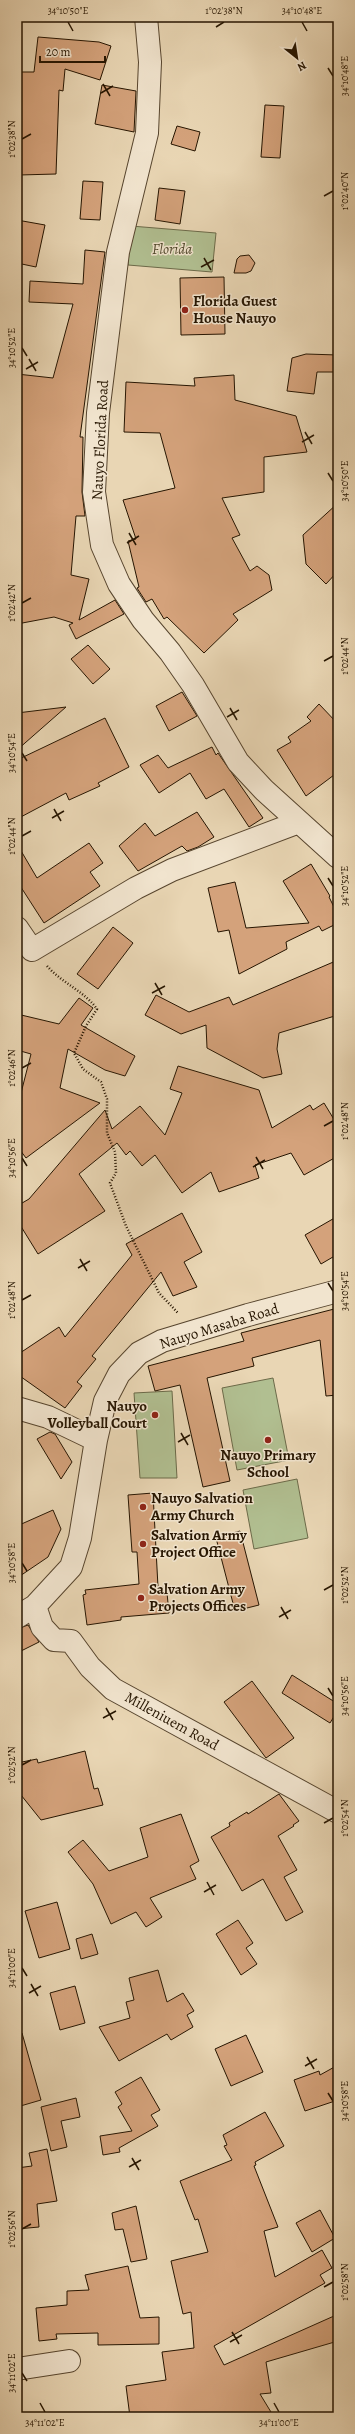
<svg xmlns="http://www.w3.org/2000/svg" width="355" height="2434" font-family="Alegreya,serif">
  <rect width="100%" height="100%" fill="#e9d6b4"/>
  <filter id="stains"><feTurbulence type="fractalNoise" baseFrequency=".005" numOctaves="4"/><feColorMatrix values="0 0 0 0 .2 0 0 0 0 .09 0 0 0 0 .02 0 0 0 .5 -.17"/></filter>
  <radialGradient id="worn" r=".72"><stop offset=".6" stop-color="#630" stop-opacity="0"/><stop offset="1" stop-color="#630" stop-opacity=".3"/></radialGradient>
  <path fill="#b1bf91" stroke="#6c6a49" d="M 131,226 L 216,233 L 212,272 L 128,265 Z
    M 273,1378 L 289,1460 L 237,1470 L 222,1388 Z
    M 172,1391 L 177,1478 L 140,1478 L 134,1393 Z
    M 297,1479 L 308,1538 L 254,1549 L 243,1490 Z"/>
  <path fill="#d4a27b" stroke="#261501" d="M 38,37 L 99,42 L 111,46 L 100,80 L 65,69 L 63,91 L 59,90 L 56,174 L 19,175 L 17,72 L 34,72 Z
    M 102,85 L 136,91 L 134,132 L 95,124 Z
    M 265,105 L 284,106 L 280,158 L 261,157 Z
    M 177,126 L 200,132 L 195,151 L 171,144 Z
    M 83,181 L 103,182 L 100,220 L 80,219 Z
    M 159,188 L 185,191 L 180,224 L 155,220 Z
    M 17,220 L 45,225 L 36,267 L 17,263 Z
    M 85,250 L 105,252 L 80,437 L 83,437 L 82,492 L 85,516 L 76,516 L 71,575 L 89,579 L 79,620 L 115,600 L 124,614 L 76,639 L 69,625 L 73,623 L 54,617 L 17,624 L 17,374 L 53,378 L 73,304 L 29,302 L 30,281 L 83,284 Z
    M 249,255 L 255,263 L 251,271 L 246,273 L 234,273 L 237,259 L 240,256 Z
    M 224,277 L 225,334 L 181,335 L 180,278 Z
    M 306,354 L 338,355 L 338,372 L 317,372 L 314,394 L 287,391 L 292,358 Z
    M 234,375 L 235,400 L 296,416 L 307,452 L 264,457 L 264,492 L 222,498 L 240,535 L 232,538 L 250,571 L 257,566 L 269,575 L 272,590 L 233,614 L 238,620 L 204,653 L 167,617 L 164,619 L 152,599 L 146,602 L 137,588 L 139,587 L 128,541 L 136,539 L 123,500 L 175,488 L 160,433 L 124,432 L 126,382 L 195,386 L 194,378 Z
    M 338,503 L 338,571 L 326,584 L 306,564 L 303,535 Z
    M 88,645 L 110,669 L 93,684 L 71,659 Z
    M 182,692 L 197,716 L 169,731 L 156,706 Z
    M 319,704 L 338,724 L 338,772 L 306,796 L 277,750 L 291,742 L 288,737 L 311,721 L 307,717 Z
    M 66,707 L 17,750 L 17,713 Z
    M 105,718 L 129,767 L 98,783 L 100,786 L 69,800 L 66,793 L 17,819 L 17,760 Z
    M 212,747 L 216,755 L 218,753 L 263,818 L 249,827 L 224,789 L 206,799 L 190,773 L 159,793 L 140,765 L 158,755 L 168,768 Z
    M 197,812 L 214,837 L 198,847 L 187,851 L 182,846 L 138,871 L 119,846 L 145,823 L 155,836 Z
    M 89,843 L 103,863 L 90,872 L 100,886 L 44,923 L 17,881 L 17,844 L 37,878 Z
    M 311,864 L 330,896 L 329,897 L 338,915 L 338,923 L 322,931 L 319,926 L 286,942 L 287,949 L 239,974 L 229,930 L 218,932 L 208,888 L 235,882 L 246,928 L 309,923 L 283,881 Z
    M 113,927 L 133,943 L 98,989 L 77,974 Z
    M 338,960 L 338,1015 L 279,1033 L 277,1049 L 282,1074 L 263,1078 L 207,1048 L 206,1025 L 181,1034 L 145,1015 L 156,995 L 189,1012 L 229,997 L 233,1005 Z
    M 79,998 L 93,1008 L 81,1025 L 135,1056 L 125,1076 L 105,1070 L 68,1049 L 60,1088 L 100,1103 L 26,1158 L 17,1146 L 17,1094 L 21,1093 L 31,1054 L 17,1050 L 17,1014 L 59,1024 Z
    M 178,1066 L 259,1090 L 272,1128 L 310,1105 L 313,1110 L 324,1103 L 338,1126 L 338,1156 L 304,1175 L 291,1153 L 255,1165 L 259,1178 L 219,1192 L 211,1172 L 182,1193 L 155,1155 L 142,1166 L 130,1151 L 126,1155 L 117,1143 L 79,1174 L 105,1211 L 38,1254 L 17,1220 L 17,1206 L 29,1199 L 105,1110 L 112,1129 L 140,1106 L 165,1135 L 182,1093 L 170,1089 Z
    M 182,1213 L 202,1252 L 184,1262 L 197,1287 L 173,1296 L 161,1272 L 92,1356 L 96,1359 L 77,1382 L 82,1386 L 65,1408 L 17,1374 L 17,1355 L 59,1327 L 65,1337 L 132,1255 L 126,1244 Z
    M 338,1216 L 338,1254 L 321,1264 L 305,1235 Z
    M 338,1308 L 338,1395 L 326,1396 L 320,1340 L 252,1358 L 254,1366 L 207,1378 L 230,1481 L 203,1487 L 180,1385 L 155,1391 L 148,1366 L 244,1341 L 241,1333 Z
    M 50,1432 L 55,1434 L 72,1462 L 61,1479 L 37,1439 Z
    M 153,1493 L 158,1587 L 163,1587 L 163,1593 L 167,1593 L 169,1613 L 121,1617 L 121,1620 L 87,1625 L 83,1595 L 86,1594 L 85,1590 L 139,1584 L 137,1552 L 132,1552 L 128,1495 Z
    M 53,1510 L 61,1529 L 48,1557 L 17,1578 L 17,1526 Z
    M 240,1531 L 259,1605 L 235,1611 L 216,1538 Z
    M 28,1625 L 39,1642 L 17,1653 L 17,1629 Z
    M 292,1675 L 338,1704 L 338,1710 L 330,1723 L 282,1693 Z
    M 252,1681 L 294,1738 L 266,1758 L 224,1702 Z
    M 85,1751 L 94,1789 L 98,1788 L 103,1805 L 41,1820 L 17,1790 L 17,1763 L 37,1759 L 38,1763 Z
    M 279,1794 L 299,1821 L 293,1825 L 294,1826 L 278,1836 L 297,1870 L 284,1877 L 303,1912 L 286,1921 L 263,1879 L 242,1891 L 211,1837 L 230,1826 L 229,1823 L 247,1812 L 248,1814 Z
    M 181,1814 L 199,1861 L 190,1866 L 196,1879 L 150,1898 L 162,1917 L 146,1927 L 136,1912 L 111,1924 L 93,1884 L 68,1852 L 83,1840 L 109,1871 L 148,1857 L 140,1828 Z
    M 57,1902 L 70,1949 L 39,1958 L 25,1911 Z
    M 238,1920 L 253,1943 L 246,1948 L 257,1964 L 241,1975 L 216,1934 Z
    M 92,1934 L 98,1954 L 81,1959 L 76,1939 Z
    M 158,1970 L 167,2002 L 183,1993 L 194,2011 L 187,2015 L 193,2027 L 171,2040 L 167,2034 L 119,2061 L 99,2027 L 130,2018 L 126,2002 L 134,2000 L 129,1978 Z
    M 75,1986 L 85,2023 L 60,2030 L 50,1993 Z
    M 17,2033 L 22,2033 L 41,2100 L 17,2107 Z
    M 246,2035 L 263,2072 L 231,2086 L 215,2049 Z
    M 338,2065 L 338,2100 L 305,2111 L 294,2080 L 319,2071 L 320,2075 Z
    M 141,2077 L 160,2110 L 151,2115 L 158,2126 L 119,2148 L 120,2152 L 103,2155 L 100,2136 L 132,2131 L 118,2107 L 122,2104 L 115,2092 Z
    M 76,2098 L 80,2117 L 61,2121 L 67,2147 L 51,2151 L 41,2107 Z
    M 265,2112 L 284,2146 L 255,2162 L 256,2165 L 254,2166 L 278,2227 L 264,2231 L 275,2277 L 322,2250 L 332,2268 L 320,2275 L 325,2283 L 214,2346 L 224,2365 L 334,2316 L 338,2325 L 338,2341 L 266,2362 L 271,2393 L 260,2394 L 274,2417 L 130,2417 L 126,2386 L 166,2380 L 162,2352 L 194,2348 L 191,2312 L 183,2314 L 171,2261 L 208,2252 L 198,2219 L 195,2220 L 180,2181 L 232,2160 L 224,2146 L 227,2145 L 223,2135 Z
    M 47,2149 L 57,2201 L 37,2204 L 39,2227 L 17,2229 L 17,2168 L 32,2166 L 29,2153 Z
    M 136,2206 L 147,2259 L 131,2262 L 123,2229 L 115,2230 L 112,2213 Z
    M 320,2210 L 335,2238 L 312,2252 L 296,2223 Z
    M 128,2266 L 140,2318 L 159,2317 L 159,2344 L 98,2345 L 98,2333 L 56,2334 L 57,2339 L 39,2341 L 36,2308 L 67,2305 L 67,2291 L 89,2290 L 85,2275 Z"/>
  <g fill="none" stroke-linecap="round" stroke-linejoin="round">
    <g stroke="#57452e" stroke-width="24">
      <path id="minor" d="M 146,17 L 150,62 L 147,133 L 118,252 L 98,413 L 94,492 L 102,545 L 119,584 L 143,620 L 170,652 L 193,685 L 238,762 L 264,790 L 338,857
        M 17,928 L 32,950 L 136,888 L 172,870 L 299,822
        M 17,1408 L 48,1417 L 96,1440
        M 35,1606 L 42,1627 L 54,1640 L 71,1641 L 90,1667 L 113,1689 L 338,1812
        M 17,1617 L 35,1606 L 71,1567 L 80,1538 L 96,1440 L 105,1401 L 119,1374 L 139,1353 L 162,1341 L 248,1315 L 338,1291
        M 17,2369 L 69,2361"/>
    </g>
    <path stroke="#261501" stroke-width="2.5" stroke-dasharray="1 2" stroke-linecap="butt" d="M 47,966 C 62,983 84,991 97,1009 L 86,1026 L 74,1053 L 83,1069 L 101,1082 L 107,1099 L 107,1133 L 115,1152 L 116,1173 L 110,1183 L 126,1226 L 159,1293 L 178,1313"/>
    <use href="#minor" stroke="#f1e4ce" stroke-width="22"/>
  </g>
  <path fill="none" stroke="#261501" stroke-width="1.5" d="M 68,22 L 73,31M 302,22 L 307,31M 216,27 L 224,22M 328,68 L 333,76M 103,84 L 110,96M 101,93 L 113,86M 22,139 L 31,134M 324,196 L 333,191M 204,258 L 211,270M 201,267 L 214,260M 22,348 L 27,356M 29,359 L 36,371M 26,369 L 38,362M 305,432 L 312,444M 302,442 L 314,435M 328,473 L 333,481M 129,533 L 136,545M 127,543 L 139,536M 22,603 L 31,598M 324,661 L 333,656M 230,708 L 237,720M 227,717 L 239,710M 22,753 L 27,761M 54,809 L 61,821M 52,818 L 64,811M 22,836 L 31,831M 328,878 L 333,886M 155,983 L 162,995M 152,993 L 165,986M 22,1068 L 31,1063M 324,1126 L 333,1121M 256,1157 L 263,1169M 22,1158 L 27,1166M 253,1167 L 265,1160M 80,1259 L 87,1271M 78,1268 L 90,1261M 328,1283 L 333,1291M 22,1300 L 31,1295M 181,1433 L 188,1445M 178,1442 L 190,1435M 22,1563 L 27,1571M 324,1590 L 333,1585M 281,1607 L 288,1619M 279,1617 L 291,1610M 328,1688 L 333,1696M 106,1708 L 113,1720M 103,1718 L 116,1711M 22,1765 L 31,1760M 324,1823 L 333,1818M 207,1882 L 214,1895M 204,1892 L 216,1885M 22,1968 L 27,1976M 31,1984 L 38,1996M 29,1993 L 41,1986M 307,2057 L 314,2069M 305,2066 L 317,2059M 328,2093 L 333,2101M 132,2158 L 139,2170M 129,2167 L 141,2160M 22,2229 L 31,2224M 324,2287 L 333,2282M 232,2332 L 239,2344M 230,2342 L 242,2335M 22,2373 L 27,2381M 40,2403 L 45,2412M 274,2403 L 279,2412"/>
  <g fill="#8f2418" stroke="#f1e4ce" stroke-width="1.5">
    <circle cx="185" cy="310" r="4"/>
    <circle cx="155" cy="1415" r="4"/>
    <circle cx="268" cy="1440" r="4"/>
    <circle cx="143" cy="1507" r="4"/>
    <circle cx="143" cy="1544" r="4"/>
    <circle cx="141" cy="1598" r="4"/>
  </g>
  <g text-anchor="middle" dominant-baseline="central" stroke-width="3" stroke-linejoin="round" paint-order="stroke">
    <g font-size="15" font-style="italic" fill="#50482c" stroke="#f1e4ce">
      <text x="172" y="249">Florida</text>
    </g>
    <g font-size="15" font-weight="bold" fill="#261501" stroke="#f1e4ce" text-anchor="start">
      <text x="193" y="301">Florida Guest<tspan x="193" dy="17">House Nauyo</tspan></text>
      <text x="147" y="1406" text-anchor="end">Nauyo<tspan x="147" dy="17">Volleyball Court</tspan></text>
      <text x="268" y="1455" text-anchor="middle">Nauyo Primary<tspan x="268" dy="17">School</tspan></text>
      <text x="151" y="1498">Nauyo Salvation<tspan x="151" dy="17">Army Church</tspan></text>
      <text x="151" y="1535">Salvation Army<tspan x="151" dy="17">Project Office</tspan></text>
      <text x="149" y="1589">Salvation Army<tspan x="149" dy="17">Projects Offices</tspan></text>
    </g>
    <g font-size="15" fill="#261501" stroke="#f1e4ce">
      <text transform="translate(100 440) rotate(-87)">Nauyo Florida Road</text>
      <text transform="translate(219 1326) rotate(-17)">Nauyo Masaba Road</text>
      <text transform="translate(172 1721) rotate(29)">Milleniuem Road</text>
    </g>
  </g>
  <rect width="355" height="2434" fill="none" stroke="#e9d6b4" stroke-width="44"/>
  <g transform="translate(297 58) rotate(150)" stroke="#f1e4ce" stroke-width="3" paint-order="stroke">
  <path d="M0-3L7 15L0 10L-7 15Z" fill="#261501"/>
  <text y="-6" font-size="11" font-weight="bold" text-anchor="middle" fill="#261501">N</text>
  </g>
  <path d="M40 56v6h65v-6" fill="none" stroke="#261501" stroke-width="2"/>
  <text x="46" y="56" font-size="12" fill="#261501" stroke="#f1e4ce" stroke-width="3" paint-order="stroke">20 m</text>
  <rect x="22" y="22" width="311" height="2390" fill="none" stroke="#261501" stroke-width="1.5"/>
  <g font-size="10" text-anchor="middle" fill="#261501">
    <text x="68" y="14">34°10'50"E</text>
    <text x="224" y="14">1°02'38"N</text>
    <text x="302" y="14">34°10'48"E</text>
    <text transform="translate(344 76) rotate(-90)" y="4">34°10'48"E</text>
    <text transform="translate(11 139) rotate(-90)" y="4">1°02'38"N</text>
    <text transform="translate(344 191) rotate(-90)" y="4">1°02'40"N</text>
    <text transform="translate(11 348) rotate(-90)" y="4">34°10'52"E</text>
    <text transform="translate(344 481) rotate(-90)" y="4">34°10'50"E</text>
    <text transform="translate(11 603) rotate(-90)" y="4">1°02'42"N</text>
    <text transform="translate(344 656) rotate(-90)" y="4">1°02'44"N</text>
    <text transform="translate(11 753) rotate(-90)" y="4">34°10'54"E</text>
    <text transform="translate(11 836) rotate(-90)" y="4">1°02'44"N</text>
    <text transform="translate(344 886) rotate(-90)" y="4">34°10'52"E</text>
    <text transform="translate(11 1068) rotate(-90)" y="4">1°02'46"N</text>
    <text transform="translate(344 1121) rotate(-90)" y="4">1°02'48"N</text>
    <text transform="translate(11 1158) rotate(-90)" y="4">34°10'56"E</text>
    <text transform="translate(344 1291) rotate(-90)" y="4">34°10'54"E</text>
    <text transform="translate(11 1300) rotate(-90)" y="4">1°02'48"N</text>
    <text transform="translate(11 1563) rotate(-90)" y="4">34°10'58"E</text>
    <text transform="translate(344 1585) rotate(-90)" y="4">1°02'52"N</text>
    <text transform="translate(344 1696) rotate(-90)" y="4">34°10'56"E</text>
    <text transform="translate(11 1765) rotate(-90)" y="4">1°02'52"N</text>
    <text transform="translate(344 1818) rotate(-90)" y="4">1°02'54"N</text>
    <text transform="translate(11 1968) rotate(-90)" y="4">34°11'00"E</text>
    <text transform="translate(344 2101) rotate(-90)" y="4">34°10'58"E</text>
    <text transform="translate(11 2229) rotate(-90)" y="4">1°02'56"N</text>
    <text transform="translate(344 2282) rotate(-90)" y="4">1°02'58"N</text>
    <text transform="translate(11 2373) rotate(-90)" y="4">34°11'02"E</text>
    <text x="45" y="2426">34°11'02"E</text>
    <text x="279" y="2426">34°11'00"E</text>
  </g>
  <rect width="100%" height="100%" filter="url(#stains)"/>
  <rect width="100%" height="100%" fill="url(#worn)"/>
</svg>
